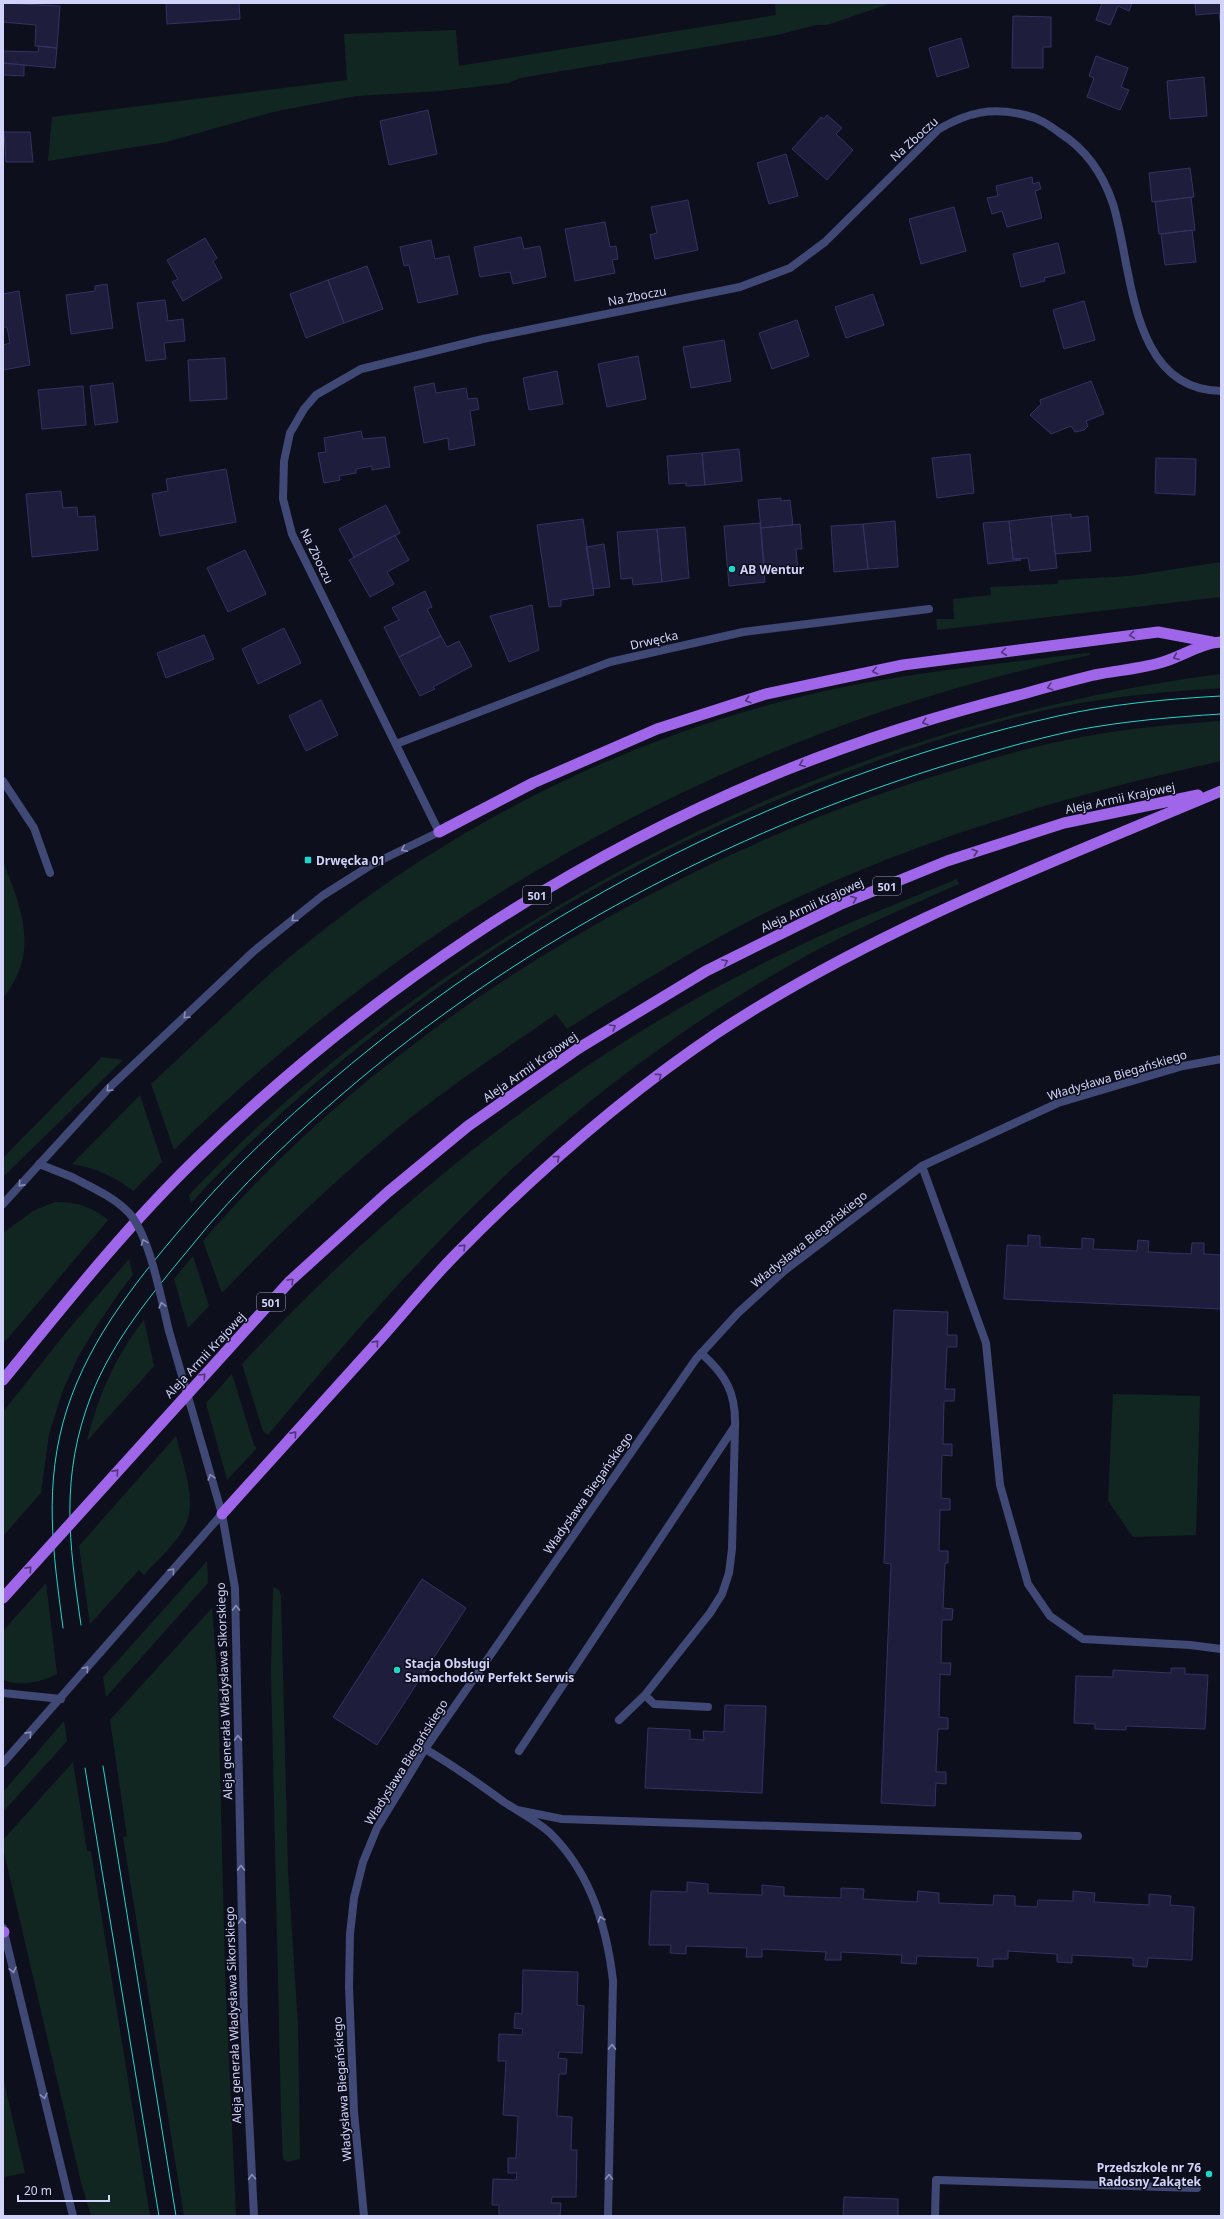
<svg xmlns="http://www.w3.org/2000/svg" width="1224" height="2219" font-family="'Noto Sans',sans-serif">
  <rect width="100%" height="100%" fill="#0e0f1d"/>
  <path fill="#122621" d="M 775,3 L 892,3 L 827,25 L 816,25 L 777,35 L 520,78 L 509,83 L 439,91 L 356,96 L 273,112 L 166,142 L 48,161 L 52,117 L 347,80 L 344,34 L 456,30 L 459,66 L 776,15 Z
    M 1221,562 L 1221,597 L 937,630 L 936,619 L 954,619 L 953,599 L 991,595 L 990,587 L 1058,584 L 1058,580 L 1130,576 Z
    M 1087,653 L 1090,653 L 1090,655 C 744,726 425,903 174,1150 L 151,1084 C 210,1030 266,973 330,925 C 476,812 644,731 825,691 C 911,672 999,664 1087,653 Z
    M 1221,674 L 1221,688 C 1174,691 1127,695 1080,703 C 995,719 911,747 831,778 C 590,871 367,1013 191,1203 L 189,1195 C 263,1116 348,1046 436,984 C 669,822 938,711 1221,674 Z
    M 1221,721 L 1221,761 C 1055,798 887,848 736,928 C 678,959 622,994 567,1029 L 556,1014 C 507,1048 457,1081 410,1118 C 343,1173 281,1231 222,1293 L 203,1241 C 384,1029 658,865 922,780 C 976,763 1031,746 1087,736 C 1131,728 1176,724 1221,721 Z
    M 3,861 C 22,910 40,952 3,998 Z
    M 957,879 L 959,884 C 907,907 854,929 804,957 C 704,1013 609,1081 524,1158 C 432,1242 347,1340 268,1435 L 263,1431 L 242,1364 C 403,1191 592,1041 807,942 C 856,919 907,900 957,879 Z
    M 102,1057 L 123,1060 L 3,1177 L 3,1158 Z
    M 140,1095 L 162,1162 L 133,1191 C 115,1176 95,1168 72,1164 Z
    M 55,1202 C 75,1202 92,1206 108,1220 L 3,1344 L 3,1233 L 33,1211 Z
    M 193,1256 L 209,1306 L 188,1328 L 174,1279 Z
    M 129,1259 L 133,1275 L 121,1290 L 96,1327 L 79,1355 L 63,1390 L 49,1434 L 41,1493 L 3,1536 L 3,1412 L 68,1330 Z
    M 144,1320 L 154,1366 L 87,1441 C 98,1397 115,1356 144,1320 Z
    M 232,1374 L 254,1445 L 257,1448 L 227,1480 L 206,1403 Z
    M 1113,1394 L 1200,1396 L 1196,1535 L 1133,1537 L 1108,1501 Z
    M 176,1436 C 182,1461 198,1502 185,1526 C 176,1544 157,1560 144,1575 L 139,1570 L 90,1624 L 79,1546 Z
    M 207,1561 L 208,1583 L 106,1697 L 103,1677 Z
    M 46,1583 L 57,1674 C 40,1682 22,1687 3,1680 L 3,1631 Z
    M 273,1587 L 279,1590 L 281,1596 L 288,1871 L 298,2025 L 300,2159 L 287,2162 L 283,2159 L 281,2112 L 271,1670 Z
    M 212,1608 L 218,1687 L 225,1973 L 236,2216 L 184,2216 L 123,1837 L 127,1836 L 110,1720 Z
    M 64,1721 L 67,1741 L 3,1812 L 3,1792 Z
    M 73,1762 L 87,1851 L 91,1851 L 150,2216 L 91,2216 L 81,2182 L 3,1848 L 3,1840 Z
    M 3,2077 L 25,2173 L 3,2177 Z"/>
  <path fill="#1e1d3b" stroke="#333264" d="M 3,3 L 60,6 L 57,48 L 35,46 L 36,25 L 3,22 Z
    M 166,3 L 239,3 L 240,19 L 167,24 Z
    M 1102,3 L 1132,3 L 1129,11 L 1118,6 L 1110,25 L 1096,20 Z
    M 1195,3 L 1221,3 L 1221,29 L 1219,13 L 1196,15 Z
    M 1013,16 L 1051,17 L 1051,47 L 1043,47 L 1043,68 L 1012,68 Z
    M 961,38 L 969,67 L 937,77 L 929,48 Z
    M 39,46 L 57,48 L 55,68 L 3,63 L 3,51 L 38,52 Z
    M 1096,56 L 1128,68 L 1121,87 L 1129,90 L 1120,110 L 1087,97 L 1094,78 L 1089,76 Z
    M 3,63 L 24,65 L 24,76 L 3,75 Z
    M 1204,77 L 1207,116 L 1170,119 L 1167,81 Z
    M 428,110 L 437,154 L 389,165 L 380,121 Z
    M 827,115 L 842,128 L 836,134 L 853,150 L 827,180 L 792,149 L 821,117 L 824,119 Z
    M 4,132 L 30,132 L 33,162 L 6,162 Z
    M 786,154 L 798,196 L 769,204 L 757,163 Z
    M 1190,168 L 1194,197 L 1152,202 L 1149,173 Z
    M 1032,177 L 1033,184 L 1039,182 L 1041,189 L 1035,191 L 1042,218 L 1007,227 L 1002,211 L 992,214 L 987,198 L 998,196 L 996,186 Z
    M 1191,197 L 1195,230 L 1159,234 L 1155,202 Z
    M 688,200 L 698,250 L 655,259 L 650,235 L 657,233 L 651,207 Z
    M 954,207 L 966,251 L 921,264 L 909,219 Z
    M 605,222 L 610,247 L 616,246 L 618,259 L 612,260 L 615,273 L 575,281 L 565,229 Z
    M 1192,230 L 1196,262 L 1165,265 L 1161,234 Z
    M 521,237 L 524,249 L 540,246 L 546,277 L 513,284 L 510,272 L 480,277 L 474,247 Z
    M 205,238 L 217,258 L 213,261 L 222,278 L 183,301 L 172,282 L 178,279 L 167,260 Z
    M 431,240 L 435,259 L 449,256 L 458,294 L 418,303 L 409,265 L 404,266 L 400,247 Z
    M 1058,243 L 1065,273 L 1044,278 L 1045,281 L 1021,287 L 1013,254 Z
    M 367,266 L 383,309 L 344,323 L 328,280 Z
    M 328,280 L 344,323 L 306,338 L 290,294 Z
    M 107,284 L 113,328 L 71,334 L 66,295 L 95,291 L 95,286 Z
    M 19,291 L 30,365 L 3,370 L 3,345 L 10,343 L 7,327 L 3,327 L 3,294 Z
    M 873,294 L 884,325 L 846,338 L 835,307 Z
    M 165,300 L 168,321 L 183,319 L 185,341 L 164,343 L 166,359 L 146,361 L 137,303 Z
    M 1084,301 L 1095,340 L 1064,349 L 1053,310 Z
    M 797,320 L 809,356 L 772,369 L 759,333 Z
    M 724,340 L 731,381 L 691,388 L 683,347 Z
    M 638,356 L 646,399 L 607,407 L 598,364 Z
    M 225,358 L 227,399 L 190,401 L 188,360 Z
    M 557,371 L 563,404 L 529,410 L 523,378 Z
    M 1091,381 L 1104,414 L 1086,421 L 1088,426 L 1084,430 L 1075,432 L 1071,426 L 1051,434 L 1030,415 L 1041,404 L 1040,400 Z
    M 113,383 L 118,422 L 95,425 L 90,386 Z
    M 434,383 L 436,393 L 466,388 L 468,399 L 477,398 L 479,409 L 470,411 L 475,445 L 449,450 L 448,438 L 424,443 L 414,387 Z
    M 83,386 L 86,425 L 42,429 L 38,390 Z
    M 361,431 L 363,439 L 385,437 L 390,467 L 372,470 L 372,466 L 356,469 L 356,473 L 339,476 L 340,480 L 324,483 L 318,453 L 326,452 L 324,438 Z
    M 739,449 L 742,481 L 705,485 L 702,453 Z
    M 702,453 L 705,485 L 686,486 L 686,483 L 669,484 L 667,456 Z
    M 970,454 L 974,493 L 937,498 L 932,458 Z
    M 1156,458 L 1196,459 L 1195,495 L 1155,493 Z
    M 226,469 L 236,522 L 160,536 L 152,494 L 168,491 L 166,479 Z
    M 61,491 L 63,508 L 77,507 L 78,517 L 95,516 L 98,550 L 32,557 L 26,494 Z
    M 781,498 L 781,501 L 790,500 L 793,525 L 761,528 L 758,500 Z
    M 386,505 L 400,533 L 354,557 L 339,529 Z
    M 1071,514 L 1071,518 L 1088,516 L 1091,551 L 1055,554 L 1051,516 Z
    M 1051,516 L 1057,568 L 1030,571 L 1028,558 L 1013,559 L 1009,521 Z
    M 583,519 L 594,595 L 561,600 L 561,606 L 549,607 L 537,525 Z
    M 895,521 L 898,567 L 868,569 L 863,524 Z
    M 1009,521 L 1013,559 L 1021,560 L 988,564 L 983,523 Z
    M 760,523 L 765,582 L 729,586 L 724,526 Z
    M 800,524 L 802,549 L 796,549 L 798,571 L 765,574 L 761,528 Z
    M 863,524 L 868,569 L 834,572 L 831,526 Z
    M 685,527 L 689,578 L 662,582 L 657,529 Z
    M 657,529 L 662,582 L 633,585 L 632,578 L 621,579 L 617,532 Z
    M 395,535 L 409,560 L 387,572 L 394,584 L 370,597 L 349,560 Z
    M 604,544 L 610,587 L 593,589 L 586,547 Z
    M 245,550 L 266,594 L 228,612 L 207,568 Z
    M 425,591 L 432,607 L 427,609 L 441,636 L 399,657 L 384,627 L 399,620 L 392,608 Z
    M 532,605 L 539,650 L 509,662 L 490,616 Z
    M 284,628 L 301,663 L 258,684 L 242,649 Z
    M 204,635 L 214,659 L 166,678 L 157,653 Z
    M 441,636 L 447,647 L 459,641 L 472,666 L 433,687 L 435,689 L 420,696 L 399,657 Z
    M 321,700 L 338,735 L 306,751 L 289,716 Z
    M 1028,1235 L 1040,1236 L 1040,1247 L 1082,1249 L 1082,1238 L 1094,1239 L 1093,1249 L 1137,1251 L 1138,1240 L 1149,1241 L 1148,1252 L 1191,1254 L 1192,1243 L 1204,1243 L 1204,1254 L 1221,1255 L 1221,1309 L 1004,1299 L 1007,1245 L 1028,1246 Z
    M 894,1310 L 948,1312 L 947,1335 L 957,1335 L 957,1347 L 947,1347 L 945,1389 L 955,1389 L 954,1401 L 944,1401 L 943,1444 L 952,1444 L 952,1456 L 942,1455 L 941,1498 L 950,1499 L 950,1510 L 940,1510 L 939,1551 L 948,1551 L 948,1563 L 945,1563 L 943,1608 L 953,1609 L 952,1620 L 942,1620 L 941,1663 L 951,1663 L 950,1675 L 940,1674 L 939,1717 L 948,1718 L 948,1729 L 938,1729 L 936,1772 L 946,1772 L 946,1784 L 936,1783 L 935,1806 L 881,1803 L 891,1564 L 884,1563 Z
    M 422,1579 L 466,1608 L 377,1745 L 333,1717 Z
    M 1171,1668 L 1185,1668 L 1185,1674 L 1208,1675 L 1205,1729 L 1126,1726 L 1126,1730 L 1095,1729 L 1095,1724 L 1074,1723 L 1076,1676 L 1113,1677 L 1113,1670 L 1171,1673 Z
    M 725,1705 L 766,1706 L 762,1793 L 645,1788 L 648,1728 L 690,1730 L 690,1739 L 704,1740 L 703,1731 L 724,1732 Z
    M 687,1882 L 708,1884 L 708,1893 L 762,1895 L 762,1885 L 784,1887 L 784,1896 L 841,1898 L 841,1888 L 864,1889 L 863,1899 L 917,1902 L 918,1891 L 939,1893 L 939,1903 L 993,1905 L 994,1895 L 1015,1896 L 1015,1906 L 1037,1907 L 1038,1900 L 1073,1901 L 1073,1891 L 1095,1893 L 1094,1902 L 1149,1905 L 1149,1894 L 1171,1896 L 1170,1905 L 1194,1907 L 1192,1960 L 1148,1958 L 1147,1967 L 1133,1966 L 1133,1958 L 1072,1955 L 1072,1963 L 1057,1962 L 1057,1954 L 1008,1951 L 1008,1959 L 993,1959 L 993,1967 L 977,1966 L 978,1958 L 917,1956 L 916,1964 L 901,1963 L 902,1955 L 841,1952 L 841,1960 L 825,1960 L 826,1952 L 762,1949 L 762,1957 L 746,1957 L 747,1948 L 686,1946 L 686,1954 L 670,1953 L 671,1945 L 649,1945 L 651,1891 L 687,1892 Z
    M 523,1970 L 578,1972 L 577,2005 L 584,2006 L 582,2053 L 559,2052 L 558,2058 L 567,2059 L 566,2074 L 559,2074 L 557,2116 L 572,2117 L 571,2150 L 577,2150 L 576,2197 L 552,2197 L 551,2203 L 561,2203 L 560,2216 L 499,2216 L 499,2205 L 492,2205 L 493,2179 L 516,2180 L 517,2173 L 508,2173 L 508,2158 L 516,2158 L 518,2116 L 503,2115 L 506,2061 L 498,2061 L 499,2034 L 522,2035 L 523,2029 L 514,2028 L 515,2013 L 522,2014 Z
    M 844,2197 L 898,2199 L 898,2216 L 843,2216 Z"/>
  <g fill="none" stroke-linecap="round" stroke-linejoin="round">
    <path stroke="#404875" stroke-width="8" d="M 922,1166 L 986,1343 L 1000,1485 L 1028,1584 L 1050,1616 L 1083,1639 L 1190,1645 L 1221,1649
      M 645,1695 L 654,1704 L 708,1707
      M 619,1720 L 645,1695 L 710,1613 L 722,1594 L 729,1573 L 732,1549 L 735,1427
      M 519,1751 L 735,1426 C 736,1393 726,1375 701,1353"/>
    <path stroke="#404875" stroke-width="8" d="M 396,744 L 610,662 L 743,632 L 929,609
      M 3,781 L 34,828 L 50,873
      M 439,832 L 292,534 L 283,499 L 284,461 L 290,433 L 304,409 L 316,395 L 361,369 L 483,339 L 740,287 L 790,268 L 825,242 L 939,129 C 969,112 991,107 1025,115 C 1039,118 1049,125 1060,133 C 1087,150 1103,174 1113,204 C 1133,268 1129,390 1221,391
      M 425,1749 C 453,1765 478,1783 504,1802 C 519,1812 537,1821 550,1833 C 590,1872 607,1927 613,1981 L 608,2216
      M 517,1810 L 562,1819 L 1078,1836
      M 364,2216 L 354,2112 L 349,1987 L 350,1934 L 354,1898 L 363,1862 L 377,1828 L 425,1749 L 696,1359 L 738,1313 L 784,1271 L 922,1166 L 1058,1103 L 1183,1066 L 1221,1059
      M 935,2216 L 936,2180 L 1197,2188"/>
    <path stroke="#404875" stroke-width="8" d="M 39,1164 L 72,1177
      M 3,1204 L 109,1088 L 254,951 L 322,896 L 371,865 L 439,832
      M 169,1331 L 222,1514 L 235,1588 L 244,2019 L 254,2216
      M 3,1693 L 61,1699
      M 3,1763 L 222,1514
      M 3,1928 L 73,2216"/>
    <path stroke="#a066ea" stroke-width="11" d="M 439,832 L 533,783 L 657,729 L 766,694 L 903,665 L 1158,632 L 1212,642
      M 579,1048 L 706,971 L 839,905 L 947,861 L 1064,823 L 1198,795
      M 3,1380 C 65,1304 126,1227 196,1159 C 366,994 566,859 786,770 C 863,739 943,714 1023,694 C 1047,687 1070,681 1094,675 C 1118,670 1143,669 1166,661 C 1184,655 1202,643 1221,642
      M 222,1514 C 275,1455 328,1396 382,1337 C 407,1309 431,1279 458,1252 C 537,1172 623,1096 717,1033 C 873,930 1050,863 1221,791
      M 3,1932 L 4,1932"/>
    <path stroke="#1ed7c7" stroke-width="1" d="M 81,1625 C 69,1542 60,1477 91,1396 C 113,1340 151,1295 189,1249 C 239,1186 298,1131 360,1079 C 529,939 728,834 937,768 C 983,754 1030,740 1077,730 C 1125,721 1173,717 1221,714
      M 63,1628 C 53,1551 43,1485 67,1409 C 91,1335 141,1275 191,1217 C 234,1167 281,1123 332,1080 C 538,905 793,776 1058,716 C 1111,704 1167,699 1221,696
      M 103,1766 L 176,2216
      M 85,1768 L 159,2216"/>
    <path stroke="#404875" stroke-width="8" d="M 72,1177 C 91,1187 114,1197 129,1213 C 150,1236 161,1299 169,1331"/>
    <path stroke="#a066ea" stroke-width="11" d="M 3,1598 L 290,1281 L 388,1192 L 468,1126 L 579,1048"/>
  </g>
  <defs><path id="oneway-chevron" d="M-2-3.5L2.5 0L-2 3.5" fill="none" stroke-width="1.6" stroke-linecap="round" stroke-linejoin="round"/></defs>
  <g stroke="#503679">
    <use href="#oneway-chevron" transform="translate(1132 635) rotate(173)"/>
    <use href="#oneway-chevron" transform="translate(1004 652) rotate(173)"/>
    <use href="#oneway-chevron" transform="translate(1176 657) rotate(157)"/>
    <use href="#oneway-chevron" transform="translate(875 671) rotate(168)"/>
    <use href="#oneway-chevron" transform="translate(1050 687) rotate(165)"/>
    <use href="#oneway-chevron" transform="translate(748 700) rotate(162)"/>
    <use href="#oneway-chevron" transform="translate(925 722) rotate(164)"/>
    <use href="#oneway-chevron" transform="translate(802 764) rotate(159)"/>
    <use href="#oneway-chevron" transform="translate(975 852) rotate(-18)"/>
    <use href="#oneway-chevron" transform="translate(854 899) rotate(-22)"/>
    <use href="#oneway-chevron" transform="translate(725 962) rotate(-26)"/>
    <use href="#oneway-chevron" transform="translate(613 1027) rotate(-31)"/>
    <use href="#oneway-chevron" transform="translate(659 1076) rotate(-36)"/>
    <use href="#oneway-chevron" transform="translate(557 1158) rotate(-40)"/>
    <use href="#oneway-chevron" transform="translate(463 1247) rotate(-44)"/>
    <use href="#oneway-chevron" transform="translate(291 1281) rotate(-45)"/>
    <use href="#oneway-chevron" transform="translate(376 1343) rotate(-48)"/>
    <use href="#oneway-chevron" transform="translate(203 1376) rotate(-47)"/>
    <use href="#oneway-chevron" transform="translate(294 1434) rotate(-48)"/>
    <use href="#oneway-chevron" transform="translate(116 1472) rotate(-48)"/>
    <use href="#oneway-chevron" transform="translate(29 1569) rotate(-48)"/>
  </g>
  <g stroke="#888eb7">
    <use href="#oneway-chevron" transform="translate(404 849) rotate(154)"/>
    <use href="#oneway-chevron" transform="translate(294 919) rotate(141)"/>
    <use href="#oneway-chevron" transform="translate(186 1016) rotate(136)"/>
    <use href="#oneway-chevron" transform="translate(109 1089) rotate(135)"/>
    <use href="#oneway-chevron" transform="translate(21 1184) rotate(132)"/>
    <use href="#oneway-chevron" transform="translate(144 1242) rotate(-110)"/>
    <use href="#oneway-chevron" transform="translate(162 1305) rotate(-105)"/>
    <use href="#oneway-chevron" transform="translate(211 1477) rotate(-106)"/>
    <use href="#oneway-chevron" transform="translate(172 1571) rotate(-49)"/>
    <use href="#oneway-chevron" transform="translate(236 1608) rotate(-91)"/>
    <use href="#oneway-chevron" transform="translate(86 1669) rotate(-49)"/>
    <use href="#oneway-chevron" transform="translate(29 1734) rotate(-48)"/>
    <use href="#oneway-chevron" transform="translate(238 1738) rotate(-91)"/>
    <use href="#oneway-chevron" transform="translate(241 1868) rotate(-91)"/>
    <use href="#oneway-chevron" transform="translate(601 1919) rotate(-109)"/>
    <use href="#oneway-chevron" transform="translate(242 1921) rotate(-91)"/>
    <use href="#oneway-chevron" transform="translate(13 1970) rotate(76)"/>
    <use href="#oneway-chevron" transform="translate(612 2047) rotate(-89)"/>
    <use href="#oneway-chevron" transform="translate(44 2096) rotate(76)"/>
    <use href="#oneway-chevron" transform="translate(252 2177) rotate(-93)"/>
    <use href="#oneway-chevron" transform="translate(609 2177) rotate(-89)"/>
  </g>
  <g fill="#1ed7c7" stroke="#0e0f1d" stroke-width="1.5">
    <circle cx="732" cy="569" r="4"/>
    <rect x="304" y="856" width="8" height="8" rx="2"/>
    <circle cx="397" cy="1670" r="4"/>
    <circle cx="1209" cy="2174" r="4"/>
  </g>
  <g text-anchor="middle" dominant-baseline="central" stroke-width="3" stroke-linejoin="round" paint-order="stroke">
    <g fill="#0e0f1d" stroke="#9698b7" stroke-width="1">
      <rect x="873" y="877" width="28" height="18" rx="3"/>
      <rect x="523" y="886" width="28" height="18" rx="3"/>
      <rect x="257" y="1293" width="28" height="18" rx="3"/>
    </g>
    <g font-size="11" font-weight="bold" fill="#d1d3f9">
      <text x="887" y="886">501</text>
      <text x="537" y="895">501</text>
      <text x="271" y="1302">501</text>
    </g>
    <g font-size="12" fill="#d1d3f9" stroke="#0e0f1d">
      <text transform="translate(914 139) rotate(-42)">Na Zboczu</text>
      <text transform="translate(637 296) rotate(-11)">Na Zboczu</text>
      <text transform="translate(317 556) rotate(64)">Na Zboczu</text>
      <text transform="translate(654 640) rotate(-13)">Drwęcka</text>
      <text transform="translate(1120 798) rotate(-12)">Aleja Armii Krajowej</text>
      <text transform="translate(812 905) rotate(-25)">Aleja Armii Krajowej</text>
      <text transform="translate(530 1067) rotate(-35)">Aleja Armii Krajowej</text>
      <text transform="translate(1117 1075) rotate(-17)">Władysława Biegańskiego</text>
      <text transform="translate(809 1239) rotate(-39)">Władysława Biegańskiego</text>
      <text transform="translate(205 1355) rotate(-47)">Aleja Armii Krajowej</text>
      <text transform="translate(588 1493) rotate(-55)">Władysława Biegańskiego</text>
      <text transform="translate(224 1691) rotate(-92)">Aleja generała Władysława Sikorskiego</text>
      <text transform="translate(406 1762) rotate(-58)">Władysława Biegańskiego</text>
      <text transform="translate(233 2015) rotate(-92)">Aleja generała Władysława Sikorskiego</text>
      <text transform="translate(342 2089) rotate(-94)">Władysława Biegańskiego</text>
    </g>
    <g font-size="12" font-weight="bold" fill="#d1d3f9" stroke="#0e0f1d" text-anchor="start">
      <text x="740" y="569">AB Wentur</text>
      <text x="316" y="860">Drwęcka 01</text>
      <text x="405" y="1663">Stacja Obsługi<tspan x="405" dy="14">Samochodów Perfekt Serwis</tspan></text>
      <text x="1201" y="2167" text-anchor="end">Przedszkole nr 76<tspan x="1201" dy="14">Radosny Zakątek</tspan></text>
    </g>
  </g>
  <rect width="1224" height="2219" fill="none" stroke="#d1d3f9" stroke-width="8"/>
  <path d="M18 2195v6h91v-6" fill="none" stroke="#d1d3f9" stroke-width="2"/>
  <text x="24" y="2195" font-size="12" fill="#d1d3f9" stroke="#0e0f1d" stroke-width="3" paint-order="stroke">20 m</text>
</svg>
